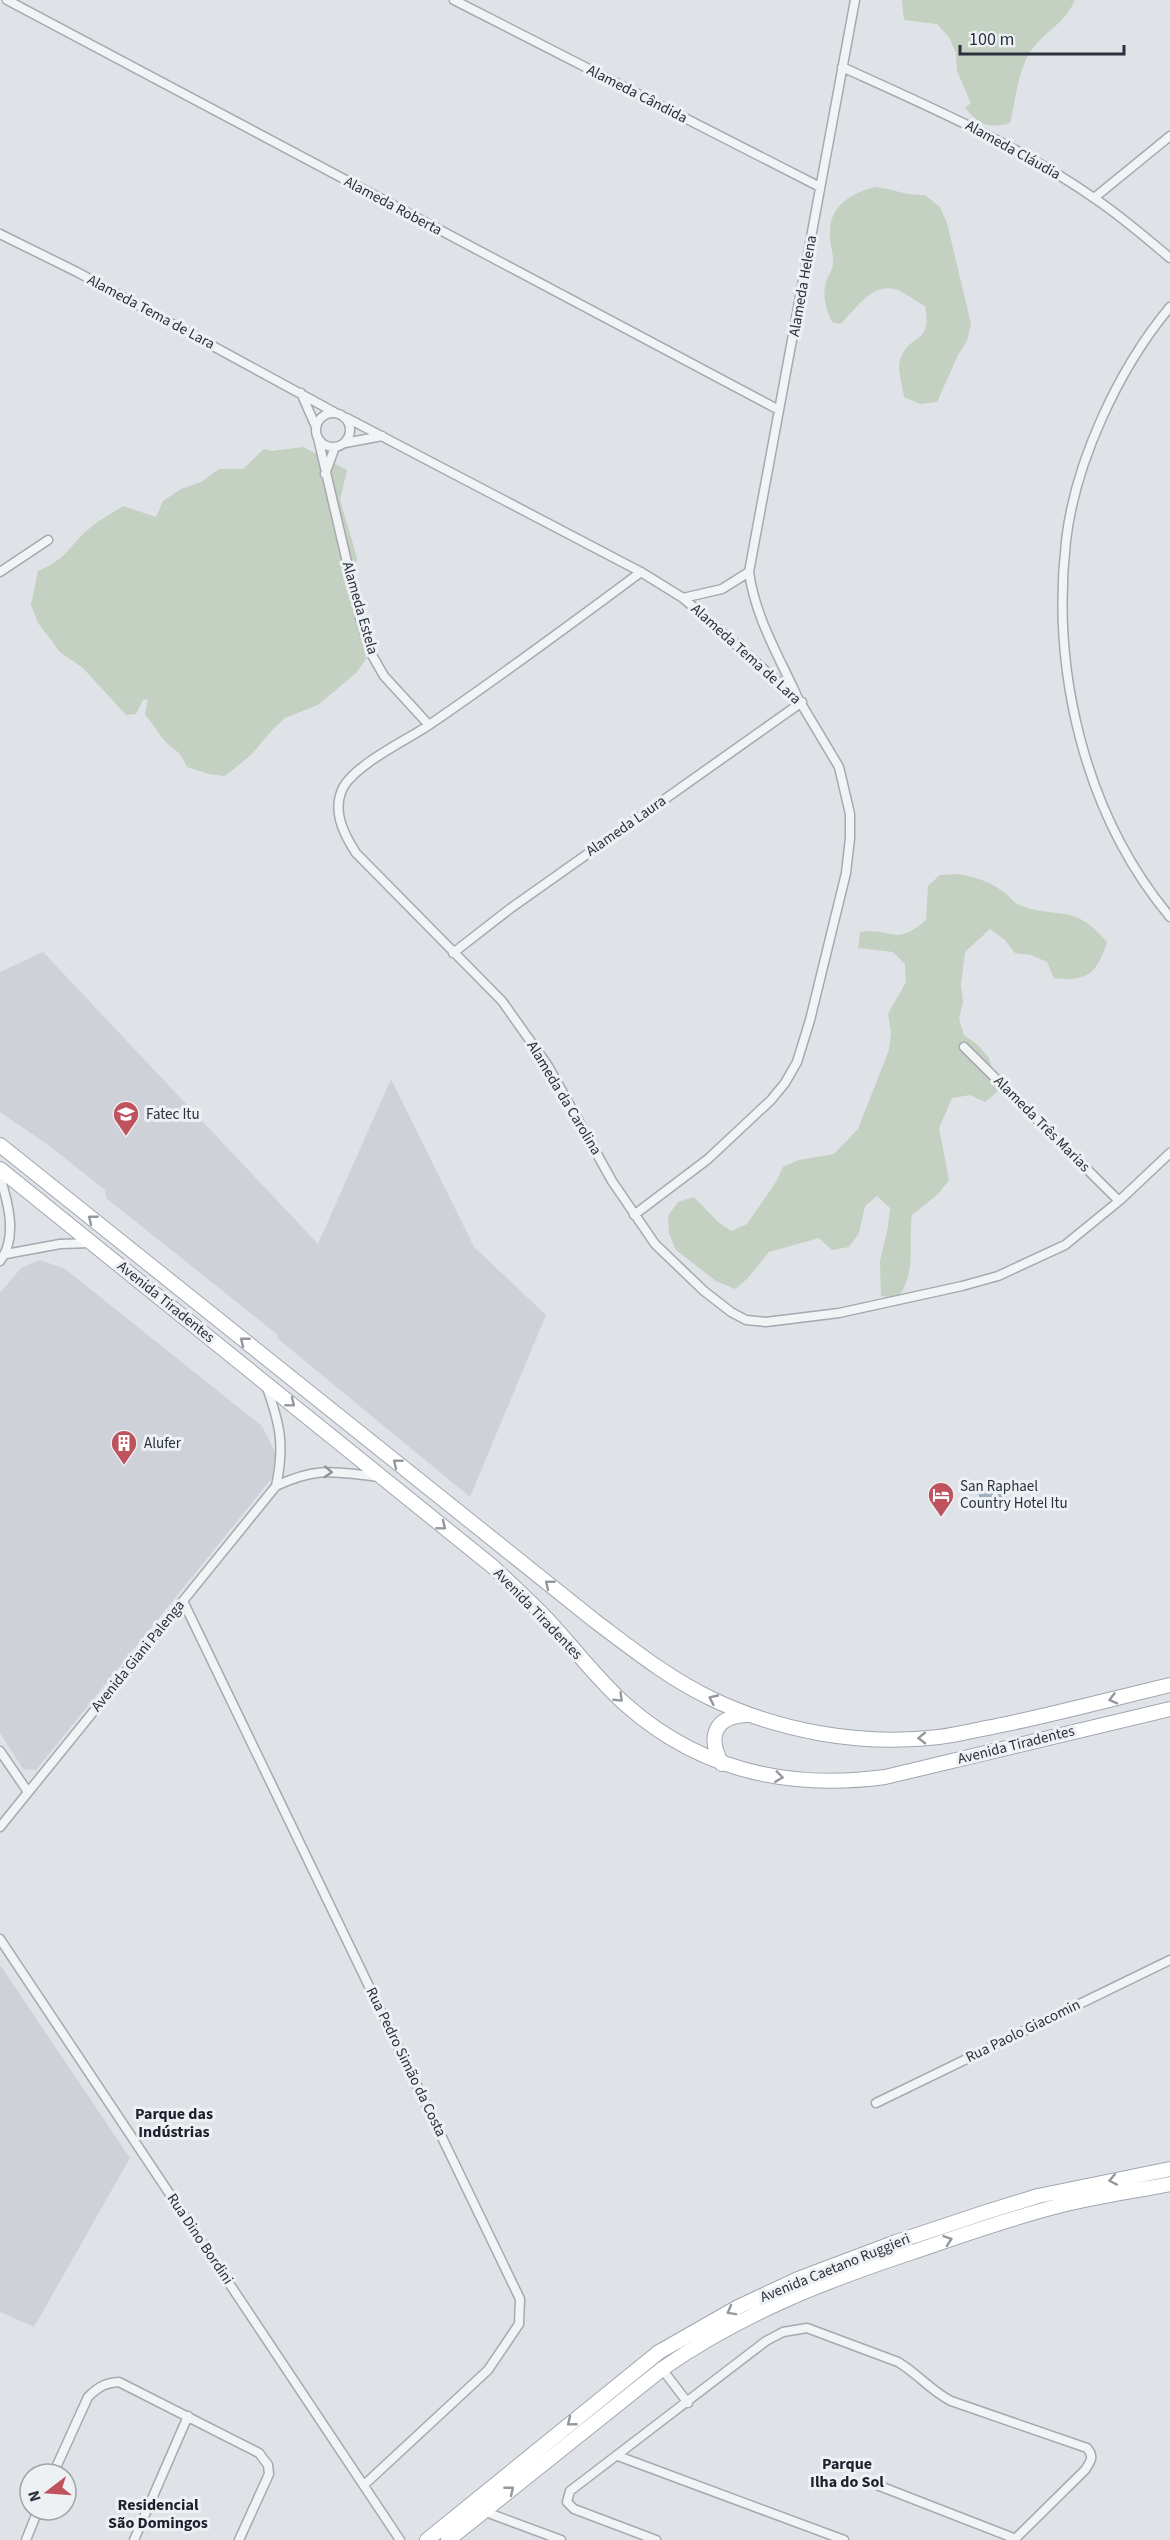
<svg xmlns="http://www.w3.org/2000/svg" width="1170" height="2540" font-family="'Source Sans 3',sans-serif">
  <rect width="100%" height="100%" fill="#dfe2e7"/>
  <path fill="#ced1d8" d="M 43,952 L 318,1244 L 391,1079 L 474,1247 L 546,1315 L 470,1497 L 277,1338 L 278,1335 L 106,1198 L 105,1190 L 51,1147 L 0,1112 L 0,972 Z
    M 40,1260 L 65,1269 L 262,1426 L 276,1454 L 272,1478 L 36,1770 L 23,1769 L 0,1733 L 0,1293 L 21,1268 Z
    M 0,1965 L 130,2158 L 34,2327 L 0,2312 Z"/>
  <path fill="#c4d0c1" d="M 902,0 L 1075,0 C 1065,22 1053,26 1038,42 C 1017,64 1017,96 1010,123 C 988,129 980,125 965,108 L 971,103 L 957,71 L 956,53 L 949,37 L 937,24 L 904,20 Z
    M 875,187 C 893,189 907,196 925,195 L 940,207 L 947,223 L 971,324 L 967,341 L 958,355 L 937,402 L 920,404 L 904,397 C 903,387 897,370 900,360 C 909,332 933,346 925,306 C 917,302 903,291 895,289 C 870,283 856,310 840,324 L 832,322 C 826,309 822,296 826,282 C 828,276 832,271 833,264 C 834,253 829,243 830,232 C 830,205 852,193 875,187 Z
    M 303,447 L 347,470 L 340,500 L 357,558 L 352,591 L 353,608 L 365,641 L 366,659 L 356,673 L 318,705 L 285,718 L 273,729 L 251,755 L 225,776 L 209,774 L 187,767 C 178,748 178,754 166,742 C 158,734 154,724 145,715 L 148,699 L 143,700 L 136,714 L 126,715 L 83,668 L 60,652 L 38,623 L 31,605 L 38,571 C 69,558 68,546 91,527 C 101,519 113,513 123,506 L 156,517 L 163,501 L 181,489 L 201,482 L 219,469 L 243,469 L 264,449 L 271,451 Z
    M 958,874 C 976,877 991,882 1005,893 C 1010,897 1014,903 1019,905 C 1058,920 1074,902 1107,942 C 1097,973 1088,982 1054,978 L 1047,962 L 1031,955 L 1015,953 L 1005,940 L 990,929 L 965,952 L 961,984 L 963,1002 L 959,1019 L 964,1035 L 978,1045 L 989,1058 L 998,1091 L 985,1102 L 970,1095 L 952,1098 L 939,1128 L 949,1180 L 938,1194 L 912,1215 C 908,1247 917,1270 898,1298 L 881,1296 L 880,1261 L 888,1227 L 890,1208 L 877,1196 L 865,1206 L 859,1233 L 849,1247 L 832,1250 L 819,1238 L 769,1252 L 747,1279 L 735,1289 L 716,1281 L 676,1250 L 669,1233 L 668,1216 L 678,1202 L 694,1197 L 718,1222 L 731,1231 L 747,1224 L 776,1182 L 783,1167 L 799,1160 L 834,1154 L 858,1129 L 889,1050 L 891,1032 L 888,1014 L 906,982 L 905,964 L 893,952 L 858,948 L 860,932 C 895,927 893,948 926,920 L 928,886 L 940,875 Z"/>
  <path fill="#9eaec3" d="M 999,1481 L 1004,1482 L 1008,1502 L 983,1511 L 977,1488 Z"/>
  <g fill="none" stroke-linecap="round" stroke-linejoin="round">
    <g stroke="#a5a9b0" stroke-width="11">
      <path id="street" d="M 7,0 L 779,410
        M 454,0 L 820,187
        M 842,67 C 928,106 1016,144 1094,198 C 1121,216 1145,237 1170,258
        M 1094,198 L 1170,136
        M 0,234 L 77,272 L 334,412
        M 1170,307 C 1119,368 1075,462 1066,541 C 1051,672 1085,815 1170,917
        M 301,393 L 316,427
        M316 430a17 17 0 1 1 34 0a17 17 0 1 1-34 0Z
        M 347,418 L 641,572 L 683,598 L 776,680 L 796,695 L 839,767 L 850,814 L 850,838 L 846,873 L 810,1020 L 797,1062 L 785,1083 L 771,1100 L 708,1159 L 634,1215
        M 318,438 L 360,618 L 372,655 L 384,676 L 429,725
        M 345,443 L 382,436
        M 325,474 L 335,447
        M 0,572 L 48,540
        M 641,572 C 571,624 501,676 429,725 C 407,740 358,763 344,786 C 331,809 343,833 356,853 L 502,1001 L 548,1066 L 612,1181 L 655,1244 L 704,1291 L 731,1312 L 746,1320 L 766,1322 L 839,1313 L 962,1286 L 998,1276 L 1065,1245 L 1119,1201 L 1170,1153
        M 683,598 L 722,589 L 749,572
        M 796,694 C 778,655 755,616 749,572 L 855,0
        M 453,953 L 511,908 L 802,702
        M 964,1047 L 1119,1201
        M 0,1177 C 8,1202 18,1238 0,1261
        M 6,1254 L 60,1244 L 91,1243
        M 266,1385 C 280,1424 285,1445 276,1486
        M 183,1601 L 520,2299 L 519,2324 L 488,2370 L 364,2485
        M 0,1751 L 28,1792
        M 0,1827 L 276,1486 C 318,1466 335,1472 380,1477
        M 0,1939 L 400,2540
        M 876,2103 L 1170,1960
        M 662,2369 L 688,2403
        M 618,2456 L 844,2540
        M 53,2474 L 88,2397 C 98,2387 105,2383 119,2382 L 259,2453 L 268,2465 L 269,2474 L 239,2540
        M 877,2485 L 1016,2539
        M 483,2511 L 561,2540
        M 26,2540 L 38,2510
        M 134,2540 L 188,2416
        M 656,2540 L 574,2509 L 567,2502 L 570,2491 L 766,2341 L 783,2332 L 807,2328 L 898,2362 C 917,2373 931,2391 951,2401 L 1087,2448 C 1095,2457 1090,2462 1085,2470 L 1014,2540"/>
    </g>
    <g stroke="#a0a6b1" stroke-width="16">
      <path id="primary" d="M 0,1145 L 595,1621 C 631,1648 667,1677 708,1697 C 779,1732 861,1746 939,1737 C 957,1735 975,1730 992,1727 C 1052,1715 1111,1699 1170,1685
        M 0,1169 L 492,1566 C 511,1584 530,1601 548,1620 C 574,1648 597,1679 625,1704 C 699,1770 788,1790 885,1777 L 1170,1709
        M 722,1764 C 707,1737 714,1716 748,1715
        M 427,2540 L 659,2352 L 738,2307 L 798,2279 L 896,2242 L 983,2213 L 1038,2196 L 1170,2169
        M 448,2540 L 662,2369 C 739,2315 822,2282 910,2253 C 960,2236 1010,2218 1062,2205 C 1098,2196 1134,2191 1170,2184"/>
    </g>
    <use href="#street" stroke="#f1f3f5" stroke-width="8"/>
    <use href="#primary" stroke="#fff" stroke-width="14"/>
  </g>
  <defs><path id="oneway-chevron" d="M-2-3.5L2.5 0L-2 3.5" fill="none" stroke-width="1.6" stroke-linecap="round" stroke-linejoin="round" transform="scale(1.5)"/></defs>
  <g stroke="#94989e">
    <use href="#oneway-chevron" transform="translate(92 1219) rotate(-141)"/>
    <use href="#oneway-chevron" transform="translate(244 1341) rotate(-141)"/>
    <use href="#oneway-chevron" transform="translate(291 1403) rotate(39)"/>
    <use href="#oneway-chevron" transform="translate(397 1463) rotate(-141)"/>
    <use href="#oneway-chevron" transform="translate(442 1526) rotate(39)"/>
    <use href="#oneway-chevron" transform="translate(549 1584) rotate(-141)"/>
    <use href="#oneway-chevron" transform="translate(619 1698) rotate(44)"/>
    <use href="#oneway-chevron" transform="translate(713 1699) rotate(-155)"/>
    <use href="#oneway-chevron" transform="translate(1113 1699) rotate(166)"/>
    <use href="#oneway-chevron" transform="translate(922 1738) rotate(179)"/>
    <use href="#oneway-chevron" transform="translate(779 1777) rotate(8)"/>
    <use href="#oneway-chevron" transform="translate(1113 2180) rotate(169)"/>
    <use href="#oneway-chevron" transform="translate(948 2240) rotate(-19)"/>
    <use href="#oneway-chevron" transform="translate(731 2311) rotate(151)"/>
    <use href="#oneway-chevron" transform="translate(571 2422) rotate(141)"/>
    <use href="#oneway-chevron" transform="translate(510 2490) rotate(-39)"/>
  </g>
  <use stroke="#8e9298" href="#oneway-chevron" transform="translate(328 1472) rotate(3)"/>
  <defs>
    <g id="university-pin" transform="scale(1.35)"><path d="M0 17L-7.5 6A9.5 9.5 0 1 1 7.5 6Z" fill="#be525d" stroke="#eef1f4"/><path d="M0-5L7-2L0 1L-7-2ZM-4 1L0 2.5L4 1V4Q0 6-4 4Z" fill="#fff"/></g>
    <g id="building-pin" transform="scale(1.35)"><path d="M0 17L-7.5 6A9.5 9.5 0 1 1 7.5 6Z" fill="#be525d" stroke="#eef1f4"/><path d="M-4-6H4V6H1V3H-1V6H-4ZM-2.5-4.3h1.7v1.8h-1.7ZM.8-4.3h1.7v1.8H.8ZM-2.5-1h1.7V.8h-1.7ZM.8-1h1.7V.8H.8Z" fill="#fff"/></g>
    <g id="hotel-pin" transform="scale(1.35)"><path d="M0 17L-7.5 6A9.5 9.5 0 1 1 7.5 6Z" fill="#be525d" stroke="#eef1f4"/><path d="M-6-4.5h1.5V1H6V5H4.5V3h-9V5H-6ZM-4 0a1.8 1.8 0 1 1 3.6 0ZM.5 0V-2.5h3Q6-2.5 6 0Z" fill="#fff"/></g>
  </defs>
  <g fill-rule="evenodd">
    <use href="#university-pin" x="126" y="1114"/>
    <use href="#building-pin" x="124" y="1443"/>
    <use href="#hotel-pin" x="941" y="1495"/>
  </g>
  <g text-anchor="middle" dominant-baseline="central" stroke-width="6" stroke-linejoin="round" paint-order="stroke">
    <g font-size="15" fill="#2a303c" stroke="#eef1f4">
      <text transform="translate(637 94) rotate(27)">Alameda Cândida</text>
      <text transform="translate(1013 150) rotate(29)">Alameda Cláudia</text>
      <text transform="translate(393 206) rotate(28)">Alameda Roberta</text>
      <text transform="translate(803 286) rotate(-80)">Alameda Helena</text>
      <text transform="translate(151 312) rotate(28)">Alameda Tema de Lara</text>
      <text transform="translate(360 608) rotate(74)">Alameda Estela</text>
      <text transform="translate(746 654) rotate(42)">Alameda Tema de Lara</text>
      <text transform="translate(626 826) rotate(-35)">Alameda Laura</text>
      <text transform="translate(564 1098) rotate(59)">Alameda da Carolina</text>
      <text transform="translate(1042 1124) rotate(45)">Alameda Três Marias</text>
      <text transform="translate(166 1302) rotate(39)">Avenida Tiradentes</text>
      <text transform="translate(538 1614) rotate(46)">Avenida Tiradentes</text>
      <text transform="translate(138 1656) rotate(-51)">Avenida Giani Palenga</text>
      <text transform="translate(1016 1745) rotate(-14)">Avenida Tiradentes</text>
      <text transform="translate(1023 2031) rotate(-26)">Rua Paolo Giacomin</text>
      <text transform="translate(406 2062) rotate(64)">Rua Pedro Simão da Costa</text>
      <text transform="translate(200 2239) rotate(56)">Rua Dino Bordini</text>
      <text transform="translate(835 2268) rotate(-22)">Avenida Caetano Ruggieri</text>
    </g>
    <g font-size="15" fill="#2a303c" stroke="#eef1f4" text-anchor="start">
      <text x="146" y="1114">Fatec Itu</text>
      <text x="144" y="1443">Alufer</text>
      <text x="960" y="1486">San Raphael<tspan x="960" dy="17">Country Hotel Itu</tspan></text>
    </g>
    <g font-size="16" font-weight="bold" fill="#1c212d" stroke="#eef1f4">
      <text x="174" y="2114">Parque das<tspan x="174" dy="18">Indústrias</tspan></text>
      <text x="847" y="2464">Parque<tspan x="847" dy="18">Ilha do Sol</tspan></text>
      <text x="158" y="2505">Residencial<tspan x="158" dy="18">São Domingos</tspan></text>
    </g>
  </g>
  <g transform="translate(48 2492) rotate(253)"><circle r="28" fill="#eef1f4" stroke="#a0a4aa" stroke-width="1.5"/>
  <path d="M0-4.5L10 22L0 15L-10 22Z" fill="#be525d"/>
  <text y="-9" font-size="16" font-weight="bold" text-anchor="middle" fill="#2a303c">N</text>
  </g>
  <path d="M960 45v9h164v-9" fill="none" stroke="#2a303c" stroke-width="3"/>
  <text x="969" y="45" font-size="18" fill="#2a303c" stroke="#eef1f4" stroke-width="4.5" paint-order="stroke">100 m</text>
</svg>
